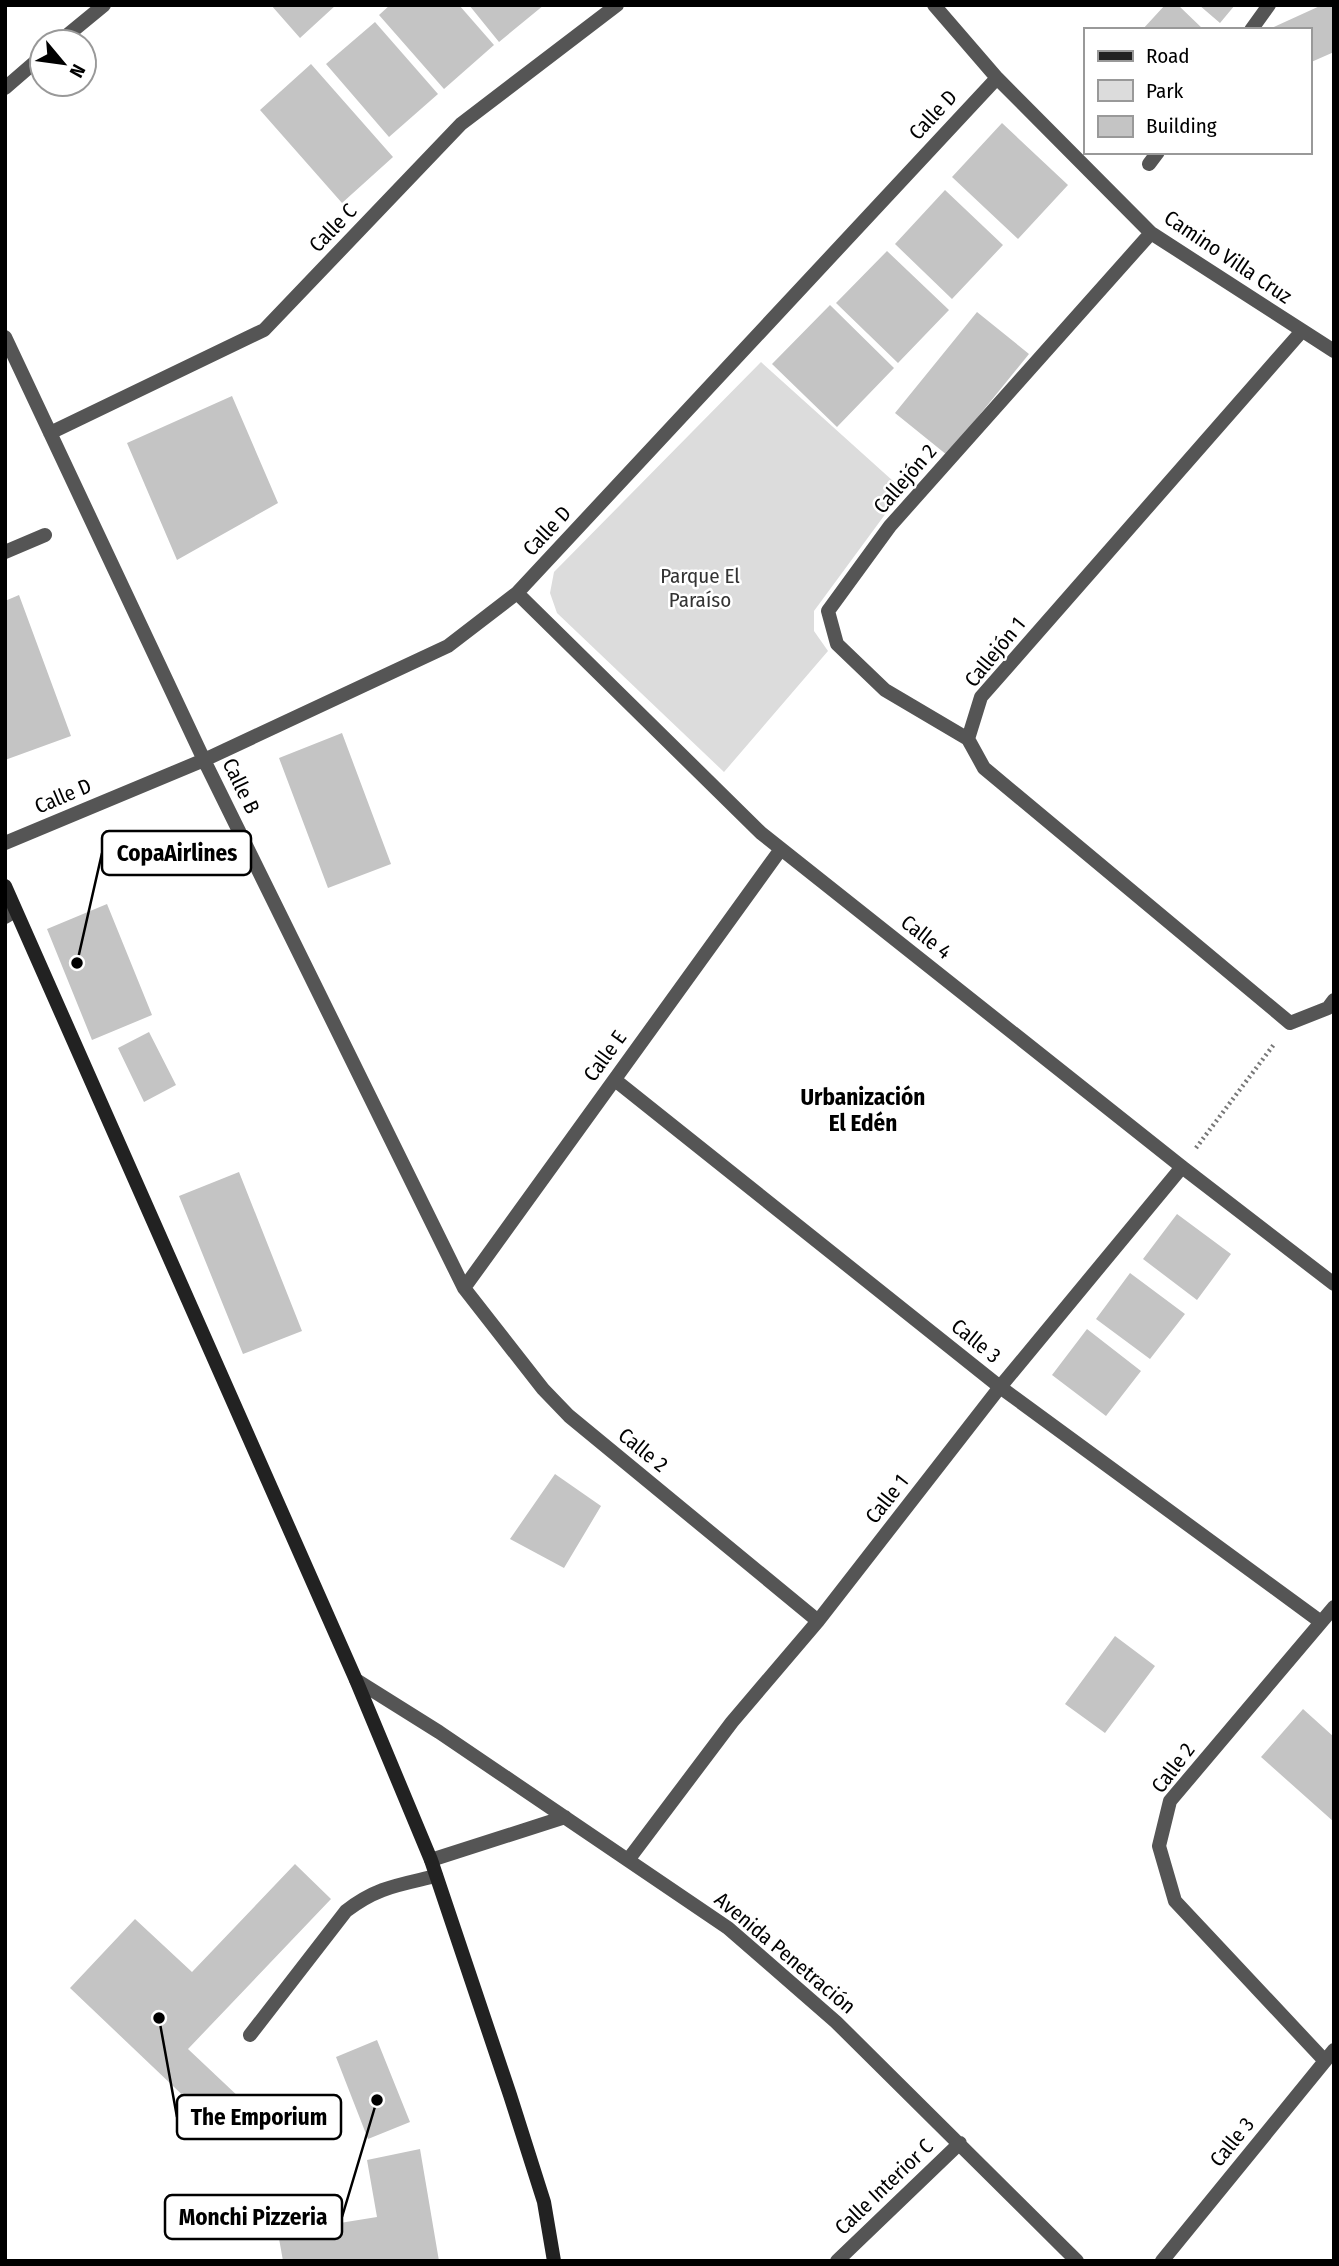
<svg xmlns="http://www.w3.org/2000/svg" width="1339" height="2266" font-family="'Fira Sans Condensed',sans-serif">
  <rect width="100%" height="100%" fill="#fff"/>
  <path fill="#dcdcdc" d="M 761,362 L 903,490 L 814,611 L 814,631 L 828,651 L 724,772 L 557,613 L 550,593 L 554,572 Z"/>
  <path fill="#c4c4c4" d="M 271,5 L 336,5 L 300,38 Z
    M 390,5 L 459,5 L 494,45 L 444,89 L 379,15 Z
    M 469,5 L 544,5 L 499,42 Z
    M 1165,5 L 1178,5 L 1204,30 L 1142,30 Z
    M 1199,5 L 1235,5 L 1220,23 Z
    M 1322,5 L 1334,5 L 1334,52 L 1309,63 L 1309,30 L 1267,30 Z
    M 375,22 L 438,94 L 389,137 L 326,64 Z
    M 311,64 L 393,157 L 342,203 L 260,110 Z
    M 1002,123 L 1068,185 L 1018,239 L 952,177 Z
    M 945,190 L 1003,245 L 952,299 L 895,244 Z
    M 887,251 L 949,310 L 898,363 L 836,303 Z
    M 830,305 L 894,368 L 837,427 L 772,364 Z
    M 977,312 L 1029,354 L 947,455 L 895,413 Z
    M 232,396 L 278,503 L 177,560 L 127,443 Z
    M 19,595 L 71,736 L 5,760 L 5,601 Z
    M 342,733 L 391,864 L 328,888 L 279,758 Z
    M 107,904 L 152,1015 L 92,1040 L 47,929 Z
    M 149,1032 L 176,1085 L 144,1102 L 118,1048 Z
    M 239,1172 L 302,1331 L 243,1354 L 179,1196 Z
    M 1177,1214 L 1231,1254 L 1197,1300 L 1143,1259 Z
    M 1130,1273 L 1185,1314 L 1150,1359 L 1096,1319 Z
    M 1087,1329 L 1141,1371 L 1106,1416 L 1052,1375 Z
    M 555,1474 L 601,1506 L 564,1568 L 510,1539 Z
    M 1115,1636 L 1155,1666 L 1105,1733 L 1065,1704 Z
    M 1303,1709 L 1334,1737 L 1334,1822 L 1261,1757 Z
    M 295,1864 L 331,1899 L 188,2049 L 241,2099 L 215,2126 L 70,1988 L 135,1919 L 192,1972 Z
    M 377,2040 L 410,2122 L 368,2139 L 336,2057 Z
    M 420,2149 L 439,2261 L 283,2261 L 278,2233 L 377,2217 L 367,2160 Z"/>
  <g fill="none" stroke-linecap="round" stroke-linejoin="round">
    <path stroke="#777" stroke-width="4.5" stroke-dasharray="2 3.5" stroke-linecap="butt" d="M 1196,1148 L 1275,1043"/>
    <path stroke="#555" stroke-width="14" d="M 1251,30 L 1269,5
      M 1149,164 L 1158,152
      M 5,552 L 45,535
      M 250,2035 L 346,1911 C 377,1887 399,1885 436,1876"/>
    <path stroke="#555" stroke-width="14" d="M 934,5 L 997,78 L 1151,233 L 1334,351
      M 59,42 L 104,5
      M 5,88 L 42,56
      M 1302,331 L 981,697 L 968,739 L 984,768 L 1290,1023 L 1328,1008 L 1334,1000
      M 5,337 L 204,760 L 464,1288 L 543,1389 L 569,1416 L 818,1621
      M 50,433 L 264,330 L 461,124 L 617,5
      M 517,593 L 761,833 L 1182,1167 L 1334,1284
      M 968,739 L 885,690 L 837,644 L 828,611 L 890,526 L 1151,233
      M 5,843 L 204,760 L 448,646 L 517,593 L 997,78
      M 5,917 L 15,911
      M 615,1080 L 1000,1387 L 1321,1622
      M 464,1288 L 781,849
      M 356,1680 L 439,1732 L 728,1928 L 836,2022 L 1077,2261
      M 431,1860 L 565,1817
      M 628,1860 L 732,1722 L 818,1621 L 1000,1387 L 1182,1167
      M 1325,2061 L 1175,1901 L 1159,1846 L 1170,1801 L 1334,1607
      M 837,2261 L 960,2143
      M 1162,2261 L 1334,2050"/>
    <path stroke="#222" stroke-width="14" d="M 5,886 L 356,1680 L 431,1860 L 510,2095 L 544,2202 L 554,2261"/>
  </g>
  <g text-anchor="middle" dominant-baseline="central" stroke-width="5" stroke-linejoin="round" paint-order="stroke">
    <g font-size="21" fill="#000" stroke="#fff">
      <text transform="translate(933 115) rotate(-47)">Calle D</text>
      <text transform="translate(333 228) rotate(-46)">Calle C</text>
      <text transform="translate(1228 257) rotate(34)">Camino Villa Cruz</text>
      <text transform="translate(905 479) rotate(-49)">Callejón 2</text>
      <text transform="translate(547 531) rotate(-47)">Calle D</text>
      <text transform="translate(995 652) rotate(-51)">Callejón 1</text>
      <text transform="translate(241 786) rotate(64)">Calle B</text>
      <text transform="translate(63 796) rotate(-23)">Calle D</text>
      <text transform="translate(926 937) rotate(38)">Calle 4</text>
      <text transform="translate(605 1056) rotate(-54)">Calle E</text>
      <text transform="translate(976 1341) rotate(39)">Calle 3</text>
      <text transform="translate(643 1450) rotate(39)">Calle 2</text>
      <text transform="translate(887 1499) rotate(-52)">Calle 1</text>
      <text transform="translate(1173 1768) rotate(-53)">Calle 2</text>
      <text transform="translate(785 1953) rotate(40)">Avenida Penetración</text>
      <text transform="translate(1232 2142) rotate(-51)">Calle 3</text>
      <text transform="translate(884 2187) rotate(-44)">Calle Interior C</text>
    </g>
    <g font-size="21" fill="#333" stroke="#fff">
      <text x="700" y="576">Parque El<tspan x="700" dy="24">Paraíso</tspan></text>
    </g>
    <g font-size="23" font-weight="bold" fill="#000" stroke="#fff">
      <text x="863" y="1097">Urbanización<tspan x="863" dy="26">El Edén</tspan></text>
    </g>
  </g>
  <path fill="none" stroke="#000" stroke-width="2.5" d="M77 963L102 853M159 2018L177 2117M377 2100L342 2217"/>
  <g fill="#000" stroke="#fff" stroke-width="2.5">
    <circle cx="77" cy="963" r="7"/>
    <circle cx="159" cy="2018" r="7"/>
    <circle cx="377" cy="2100" r="7"/>
  </g>
  <g fill="#fff" stroke="#000" stroke-width="2.5">
    <rect x="102" y="831" width="149" height="44" rx="7"/>
    <rect x="177" y="2095" width="164" height="44" rx="7"/>
    <rect x="165" y="2195" width="177" height="44" rx="7"/>
  </g>
  <g font-size="23" text-anchor="middle" font-weight="bold" fill="#000">
    <text x="177" y="861">CopaAirlines</text>
    <text x="259" y="2125">The Emporium</text>
    <text x="253" y="2225">Monchi Pizzeria</text>
  </g>
  <rect width="1339" height="2266" fill="none" stroke="#000000" stroke-width="14"/>
  <rect x="1084" y="28" width="228" height="126" fill="#ffffff" stroke="#999999" stroke-width="2"/>
  <rect x="1098" y="51" width="35" height="10" fill="#222222" stroke="#999999" stroke-width="2"/>
  <text x="1146" y="63" font-size="21" fill="#000000">Road</text>
  <rect x="1098" y="80" width="35" height="21" fill="#dcdcdc" stroke="#999999" stroke-width="2"/>
  <text x="1146" y="98" font-size="21" fill="#000000">Park</text>
  <rect x="1098" y="116" width="35" height="21" fill="#c4c4c4" stroke="#999999" stroke-width="2"/>
  <text x="1146" y="133" font-size="21" fill="#000000">Building</text>
  <g transform="translate(63 63) rotate(119)"><circle r="33" fill="#ffffff" stroke="#999999" stroke-width="2"/>
  <path d="M0-5L12 26L0 18L-12 26Z" fill="#000000"/>
  <text y="-10" font-size="19" font-weight="bold" text-anchor="middle" fill="#000000">N</text>
  </g>
</svg>
